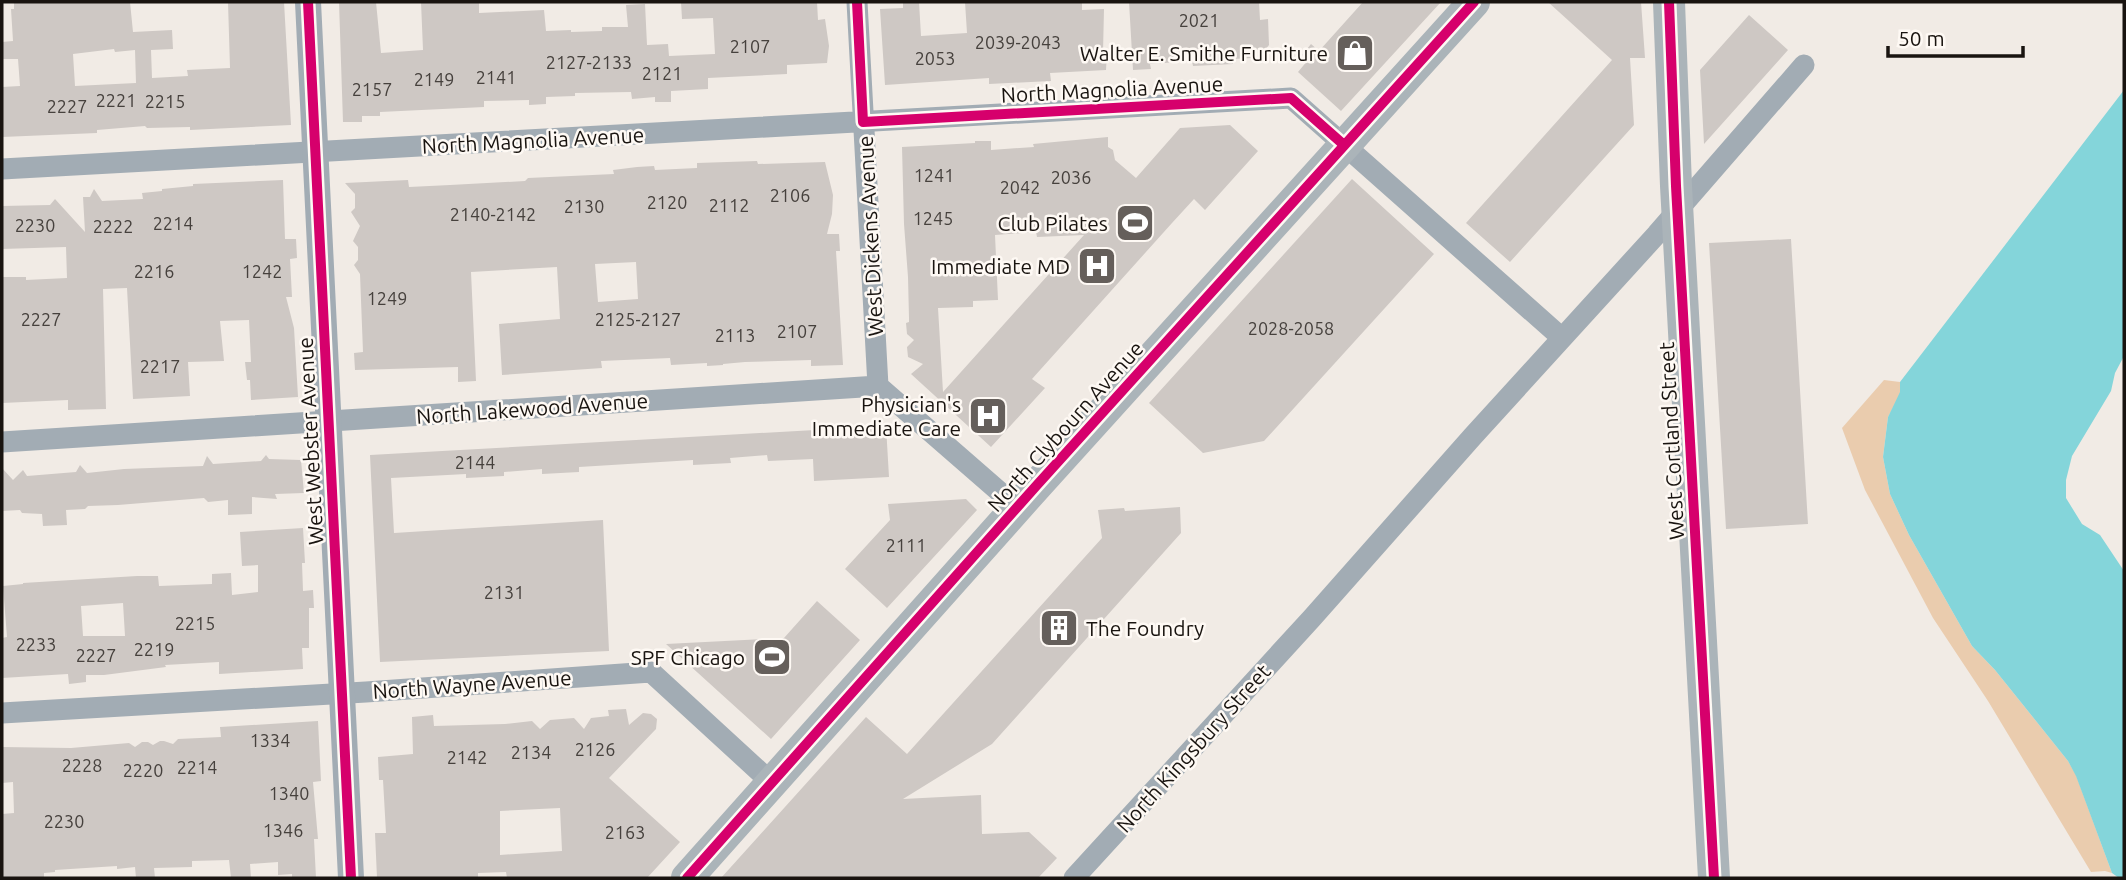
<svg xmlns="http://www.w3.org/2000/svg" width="2126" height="880" font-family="Ubuntu,sans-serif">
  <rect width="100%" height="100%" fill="#f1ebe5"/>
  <path fill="#eaccae" d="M 1884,380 L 1900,382 L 1901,392 L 1888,417 L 1883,457 L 1890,494 L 1909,535 L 1972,646 L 1995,670 L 2068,761 L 2076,775 L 2112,873 L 2105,871 L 2091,872 L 1988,701 L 1933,618 L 1865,490 L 1842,428 Z"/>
  <path fill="#84d5da" d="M 2124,90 L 2124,356 L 2115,373 L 2111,391 L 2072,456 L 2066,480 L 2066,498 L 2082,524 L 2100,535 L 2124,571 L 2124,878 L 2119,878 L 2112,873 L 2076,776 L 2068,761 L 1995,670 L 1972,646 L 1909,535 L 1890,494 L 1883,457 L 1888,417 L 1900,392 L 1900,382 Z"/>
  <path fill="#cec8c4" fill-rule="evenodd" d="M 14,2 L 130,2 L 133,32 L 172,30 L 173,49 L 151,50 L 152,78 L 188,76 L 187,70 L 230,68 L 228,2 L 284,2 L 291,125 L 190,130 L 190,127 L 147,128 L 145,126 L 97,130 L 97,133 L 2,137 L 2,87 L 20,86 L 18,59 L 2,59 L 2,42 L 13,41 L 11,9 L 14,9 ZM 114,49 L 115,52 L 135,50 L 136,83 L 75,86 L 73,54 Z
    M 339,2 L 376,2 L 381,53 L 423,50 L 421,2 L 479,2 L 479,13 L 544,10 L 546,31 L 571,30 L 571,32 L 602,31 L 602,27 L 628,27 L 626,5 L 645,4 L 647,45 L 668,44 L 669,56 L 715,54 L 713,18 L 682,19 L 681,2 L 817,2 L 818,20 L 825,19 L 829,46 L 827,63 L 787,65 L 787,74 L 708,78 L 708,89 L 671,91 L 671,102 L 655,102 L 655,97 L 632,99 L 631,92 L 575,93 L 575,96 L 546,97 L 546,104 L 529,105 L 529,100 L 484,101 L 484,107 L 380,112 L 380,116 L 362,116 L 362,122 L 343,122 Z
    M 903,2 L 919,2 L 921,36 L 967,33 L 965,2 L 1082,2 L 1082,10 L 1104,9 L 1103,52 L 1107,52 L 1106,70 L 1050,73 L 1051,81 L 989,84 L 989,78 L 885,85 L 880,9 L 903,8 Z
    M 1129,2 L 1259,2 L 1260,20 L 1268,19 L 1269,45 L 1265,50 L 1251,50 L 1252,58 L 1233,59 L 1233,64 L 1193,66 L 1192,61 L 1150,64 L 1151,69 L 1133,70 Z
    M 1363,2 L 1441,2 L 1341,111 L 1298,72 L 1308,60 L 1302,55 L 1311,44 L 1319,51 Z
    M 1548,2 L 1641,2 L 1645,58 L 1630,58 L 1634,125 L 1510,262 L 1466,223 L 1612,60 Z
    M 1749,15 L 1788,50 L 1704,144 L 1700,70 Z
    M 1230,125 L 1258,151 L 1205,210 L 1194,199 L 1172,223 L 1032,379 L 1045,388 L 991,447 L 911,374 L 923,364 L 908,357 L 907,347 L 914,340 L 907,334 L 906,323 L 909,322 L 909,318 L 908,277 L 904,224 L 902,147 L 975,143 L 975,141 L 991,141 L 991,150 L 1034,147 L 1033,144 L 1108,137 L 1108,147 L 1113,150 L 1115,160 L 1136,178 L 1180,128 ZM 1036,232 L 1037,237 L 1084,235 L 943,392 L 938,308 L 973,307 L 973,301 L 998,300 L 995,235 Z
    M 757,161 L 758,164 L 825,162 L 833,195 L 832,214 L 827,234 L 839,234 L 840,251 L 836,251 L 843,365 L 811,366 L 811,360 L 745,362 L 723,364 L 723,365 L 707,366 L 707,363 L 671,365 L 670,358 L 601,361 L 602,368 L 502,375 L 499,324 L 560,319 L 557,267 L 471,272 L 476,381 L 458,382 L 458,367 L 355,370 L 354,353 L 363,352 L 360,274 L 354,265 L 358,260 L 358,247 L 353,241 L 360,226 L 351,212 L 355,208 L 355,194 L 345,183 L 408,180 L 409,187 L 450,185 L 525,181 L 528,178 L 614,174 L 613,170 L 637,167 L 654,166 L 655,170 L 697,168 L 697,163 ZM 636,262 L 638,299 L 598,302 L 595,264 Z
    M 1352,179 L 1434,254 L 1264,441 L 1203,453 L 1149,403 Z
    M 283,180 L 285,239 L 296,239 L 297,258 L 290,259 L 292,297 L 286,297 L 294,328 L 298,397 L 251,400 L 250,380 L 247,380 L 245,362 L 251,362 L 249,320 L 220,321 L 224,361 L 188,362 L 190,396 L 133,399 L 127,288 L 103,289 L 106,409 L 68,410 L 68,400 L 2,403 L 2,277 L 26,277 L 26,280 L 67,278 L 66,247 L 2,249 L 2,206 L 50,205 L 55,199 L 85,232 L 83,197 L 90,197 L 94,189 L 102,201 L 143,199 L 142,193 L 162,191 L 162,189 L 193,186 L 193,184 Z
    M 1791,239 L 1808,524 L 1726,529 L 1709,243 Z
    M 886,426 L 889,477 L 814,481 L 813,459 L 768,461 L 767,455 L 730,458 L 731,463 L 693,465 L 693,460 L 579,467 L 579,472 L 542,474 L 542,469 L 504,472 L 504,476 L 466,478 L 466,474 L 391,478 L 394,533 L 603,520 L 609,651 L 380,662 L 370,455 Z
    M 266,455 L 269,459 L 301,460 L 304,493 L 275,494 L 277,499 L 252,497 L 252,514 L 228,515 L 228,500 L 208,502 L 204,498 L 118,505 L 88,506 L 85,509 L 66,510 L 67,525 L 43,526 L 42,514 L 22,513 L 20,510 L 2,511 L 2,468 L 13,480 L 23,470 L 27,476 L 76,472 L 80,465 L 87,473 L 124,469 L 203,466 L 207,456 L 213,464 L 261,461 Z
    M 966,499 L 977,510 L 887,608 L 845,569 L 890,520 L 888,504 Z
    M 1180,507 L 1181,533 L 992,744 L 903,799 L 981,795 L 982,834 L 1029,832 L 1057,858 L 1038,878 L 721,878 L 866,717 L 907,754 L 1102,538 L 1098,510 L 1124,508 L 1125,511 Z
    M 303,528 L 305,563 L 302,563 L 303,591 L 313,590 L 314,608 L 309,608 L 309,648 L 302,648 L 303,669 L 219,674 L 219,662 L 165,665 L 166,667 L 104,675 L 86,675 L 86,682 L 69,684 L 68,674 L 2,678 L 2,638 L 7,637 L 3,586 L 23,584 L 23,583 L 137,576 L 158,576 L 159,586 L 212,584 L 212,574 L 231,573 L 232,595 L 258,592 L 258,565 L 242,566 L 240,532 ZM 123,603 L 125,636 L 83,636 L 81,606 Z
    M 817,601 L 860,640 L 771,739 L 666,644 L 784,638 Z
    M 626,709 L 629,725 L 643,713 L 651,714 L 657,719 L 656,729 L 609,778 L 680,842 L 647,878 L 507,878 L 506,872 L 478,873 L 478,878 L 377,878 L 375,833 L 386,833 L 383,780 L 379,780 L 378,757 L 413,754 L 412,717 L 433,715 L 434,726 L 505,724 L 532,721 L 540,729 L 550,720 L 574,718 L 584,729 L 591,718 L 609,716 L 608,710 ZM 560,808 L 562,851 L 500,855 L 500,811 Z
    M 318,721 L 321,781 L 313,782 L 318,839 L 314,839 L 316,878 L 292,878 L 292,874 L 278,875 L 278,862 L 250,864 L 251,878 L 231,878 L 229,860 L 192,861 L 192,867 L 154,868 L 155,878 L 136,878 L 135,867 L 117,869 L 117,866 L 55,870 L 55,872 L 44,873 L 44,878 L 2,878 L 2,814 L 14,813 L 13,782 L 2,783 L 2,747 L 71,748 L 129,743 L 135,747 L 142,742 L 148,742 L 153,745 L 160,741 L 164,741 L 173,744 L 178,739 L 221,737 L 220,727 Z"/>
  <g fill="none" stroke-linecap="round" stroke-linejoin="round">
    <path stroke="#a2acb4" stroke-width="21" d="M 857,2 L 878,386
      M 2,169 L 1291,98 L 1562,338
      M 2,442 L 878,386 L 1017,507
      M 2,713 L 366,692 L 651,672 L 772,783
      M 1074,878 L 1312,618 L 1473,436 L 1657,234 L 1804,65"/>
    <path stroke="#a2acb4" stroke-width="26" d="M 308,2 L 351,878"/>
    <path stroke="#abb4b9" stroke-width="32" d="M 1669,2 L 1676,186 L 1714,878
      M 687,878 L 1037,485 L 1474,2"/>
    <g stroke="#fef9f4" stroke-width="15">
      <path id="cycleway" d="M 308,2 L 351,878
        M 857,2 L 863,122 L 1291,98 L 1344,145
        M 1669,2 L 1676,186 L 1714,878
        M 687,878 L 1037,485 L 1474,2"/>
    </g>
    <use href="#cycleway" stroke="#d6006c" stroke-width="10"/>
  </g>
  <defs>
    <g id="shop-square" transform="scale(2.0125)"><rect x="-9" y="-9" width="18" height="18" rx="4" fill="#655f5b" stroke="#fef9f4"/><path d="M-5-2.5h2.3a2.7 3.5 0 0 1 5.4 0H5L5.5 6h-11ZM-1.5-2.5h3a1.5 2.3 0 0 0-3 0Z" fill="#fff"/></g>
    <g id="stadium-square" transform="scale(2.0125)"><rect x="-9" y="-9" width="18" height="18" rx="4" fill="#655f5b" stroke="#fef9f4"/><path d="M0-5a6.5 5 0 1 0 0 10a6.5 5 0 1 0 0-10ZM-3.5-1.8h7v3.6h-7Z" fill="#fff"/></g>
    <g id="hospital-square" transform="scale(2.0125)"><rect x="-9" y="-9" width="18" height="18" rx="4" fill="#655f5b" stroke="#fef9f4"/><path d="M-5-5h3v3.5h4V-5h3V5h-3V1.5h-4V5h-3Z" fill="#fff"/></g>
    <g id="building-square" transform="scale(2.0125)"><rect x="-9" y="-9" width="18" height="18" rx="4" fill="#655f5b" stroke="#fef9f4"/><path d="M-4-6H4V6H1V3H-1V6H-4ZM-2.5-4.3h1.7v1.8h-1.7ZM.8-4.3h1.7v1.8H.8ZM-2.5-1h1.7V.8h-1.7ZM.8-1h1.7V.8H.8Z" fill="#fff"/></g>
  </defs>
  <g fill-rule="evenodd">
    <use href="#shop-square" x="1355" y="53"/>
    <use href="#stadium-square" x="1135" y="223"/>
    <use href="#hospital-square" x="1097" y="266"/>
    <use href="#hospital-square" x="988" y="416"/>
    <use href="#building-square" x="1059" y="628"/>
    <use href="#stadium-square" x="772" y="657"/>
  </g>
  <g text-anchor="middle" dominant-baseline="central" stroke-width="5" stroke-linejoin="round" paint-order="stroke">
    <g font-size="18" fill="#46413d">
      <text x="1199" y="20">2021</text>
      <text x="1018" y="42">2039-2043</text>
      <text x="750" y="46">2107</text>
      <text x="935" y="58">2053</text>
      <text x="589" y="62">2127-2133</text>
      <text x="662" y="73">2121</text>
      <text x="496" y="77">2141</text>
      <text x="434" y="79">2149</text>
      <text x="372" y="89">2157</text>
      <text x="116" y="100">2221</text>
      <text x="165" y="101">2215</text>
      <text x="67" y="106">2227</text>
      <text x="934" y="175">1241</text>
      <text x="1071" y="177">2036</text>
      <text x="1020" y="187">2042</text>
      <text x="790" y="195">2106</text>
      <text x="667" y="202">2120</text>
      <text x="729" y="205">2112</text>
      <text x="584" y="206">2130</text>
      <text x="493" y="214">2140-2142</text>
      <text x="933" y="218">1245</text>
      <text x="173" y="223">2214</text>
      <text x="35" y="225">2230</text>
      <text x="113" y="226">2222</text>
      <text x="154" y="271">2216</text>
      <text x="262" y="271">1242</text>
      <text x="387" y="298">1249</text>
      <text x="41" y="319">2227</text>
      <text x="638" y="319">2125-2127</text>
      <text x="1291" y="328">2028-2058</text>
      <text x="797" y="331">2107</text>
      <text x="735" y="335">2113</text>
      <text x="160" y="366">2217</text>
      <text x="475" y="462">2144</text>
      <text x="906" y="545">2111</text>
      <text x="504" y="592">2131</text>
      <text x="195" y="623">2215</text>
      <text x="36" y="644">2233</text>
      <text x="154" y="649">2219</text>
      <text x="96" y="655">2227</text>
      <text x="270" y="740">1334</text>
      <text x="595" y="749">2126</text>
      <text x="531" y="752">2134</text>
      <text x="467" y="757">2142</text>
      <text x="82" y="765">2228</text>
      <text x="197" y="767">2214</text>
      <text x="143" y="770">2220</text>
      <text x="289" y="793">1340</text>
      <text x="64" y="821">2230</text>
      <text x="283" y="830">1346</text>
      <text x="625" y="832">2163</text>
    </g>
    <g font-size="21" fill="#191410" stroke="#fef9f4" text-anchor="end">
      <text x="1328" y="53">Walter E. Smithe Furniture</text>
      <text x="1108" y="223">Club Pilates</text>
      <text x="1070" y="266">Immediate MD</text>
      <text x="961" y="404">Physician's<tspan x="961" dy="24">Immediate Care</tspan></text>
      <text x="1086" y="628" text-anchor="start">The Foundry</text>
      <text x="745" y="657">SPF Chicago</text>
    </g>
    <g font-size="21" fill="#191410" stroke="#fef9f4">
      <text transform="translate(1112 89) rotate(-3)">North Magnolia Avenue</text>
      <text transform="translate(533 140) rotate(-3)">North Magnolia Avenue</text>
      <text transform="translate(870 236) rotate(-93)">West Dickens Avenue</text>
      <text transform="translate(532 408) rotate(-4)">North Lakewood Avenue</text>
      <text transform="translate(1065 426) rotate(-48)">North Clybourn Avenue</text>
      <text transform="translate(310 441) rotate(-93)">West Webster Avenue</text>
      <text transform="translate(1671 441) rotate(-93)">West Cortland Street</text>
      <text transform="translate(472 684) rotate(-4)">North Wayne Avenue</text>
      <text transform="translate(1193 748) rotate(-48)">North Kingsbury Street</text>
    </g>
  </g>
  <rect width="2126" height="880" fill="none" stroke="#191410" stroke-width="7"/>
  <path d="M1888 46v10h135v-10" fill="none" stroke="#191410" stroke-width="3.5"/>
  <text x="1898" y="46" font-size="21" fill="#191410" stroke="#fef9f4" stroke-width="5" paint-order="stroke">50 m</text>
</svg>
